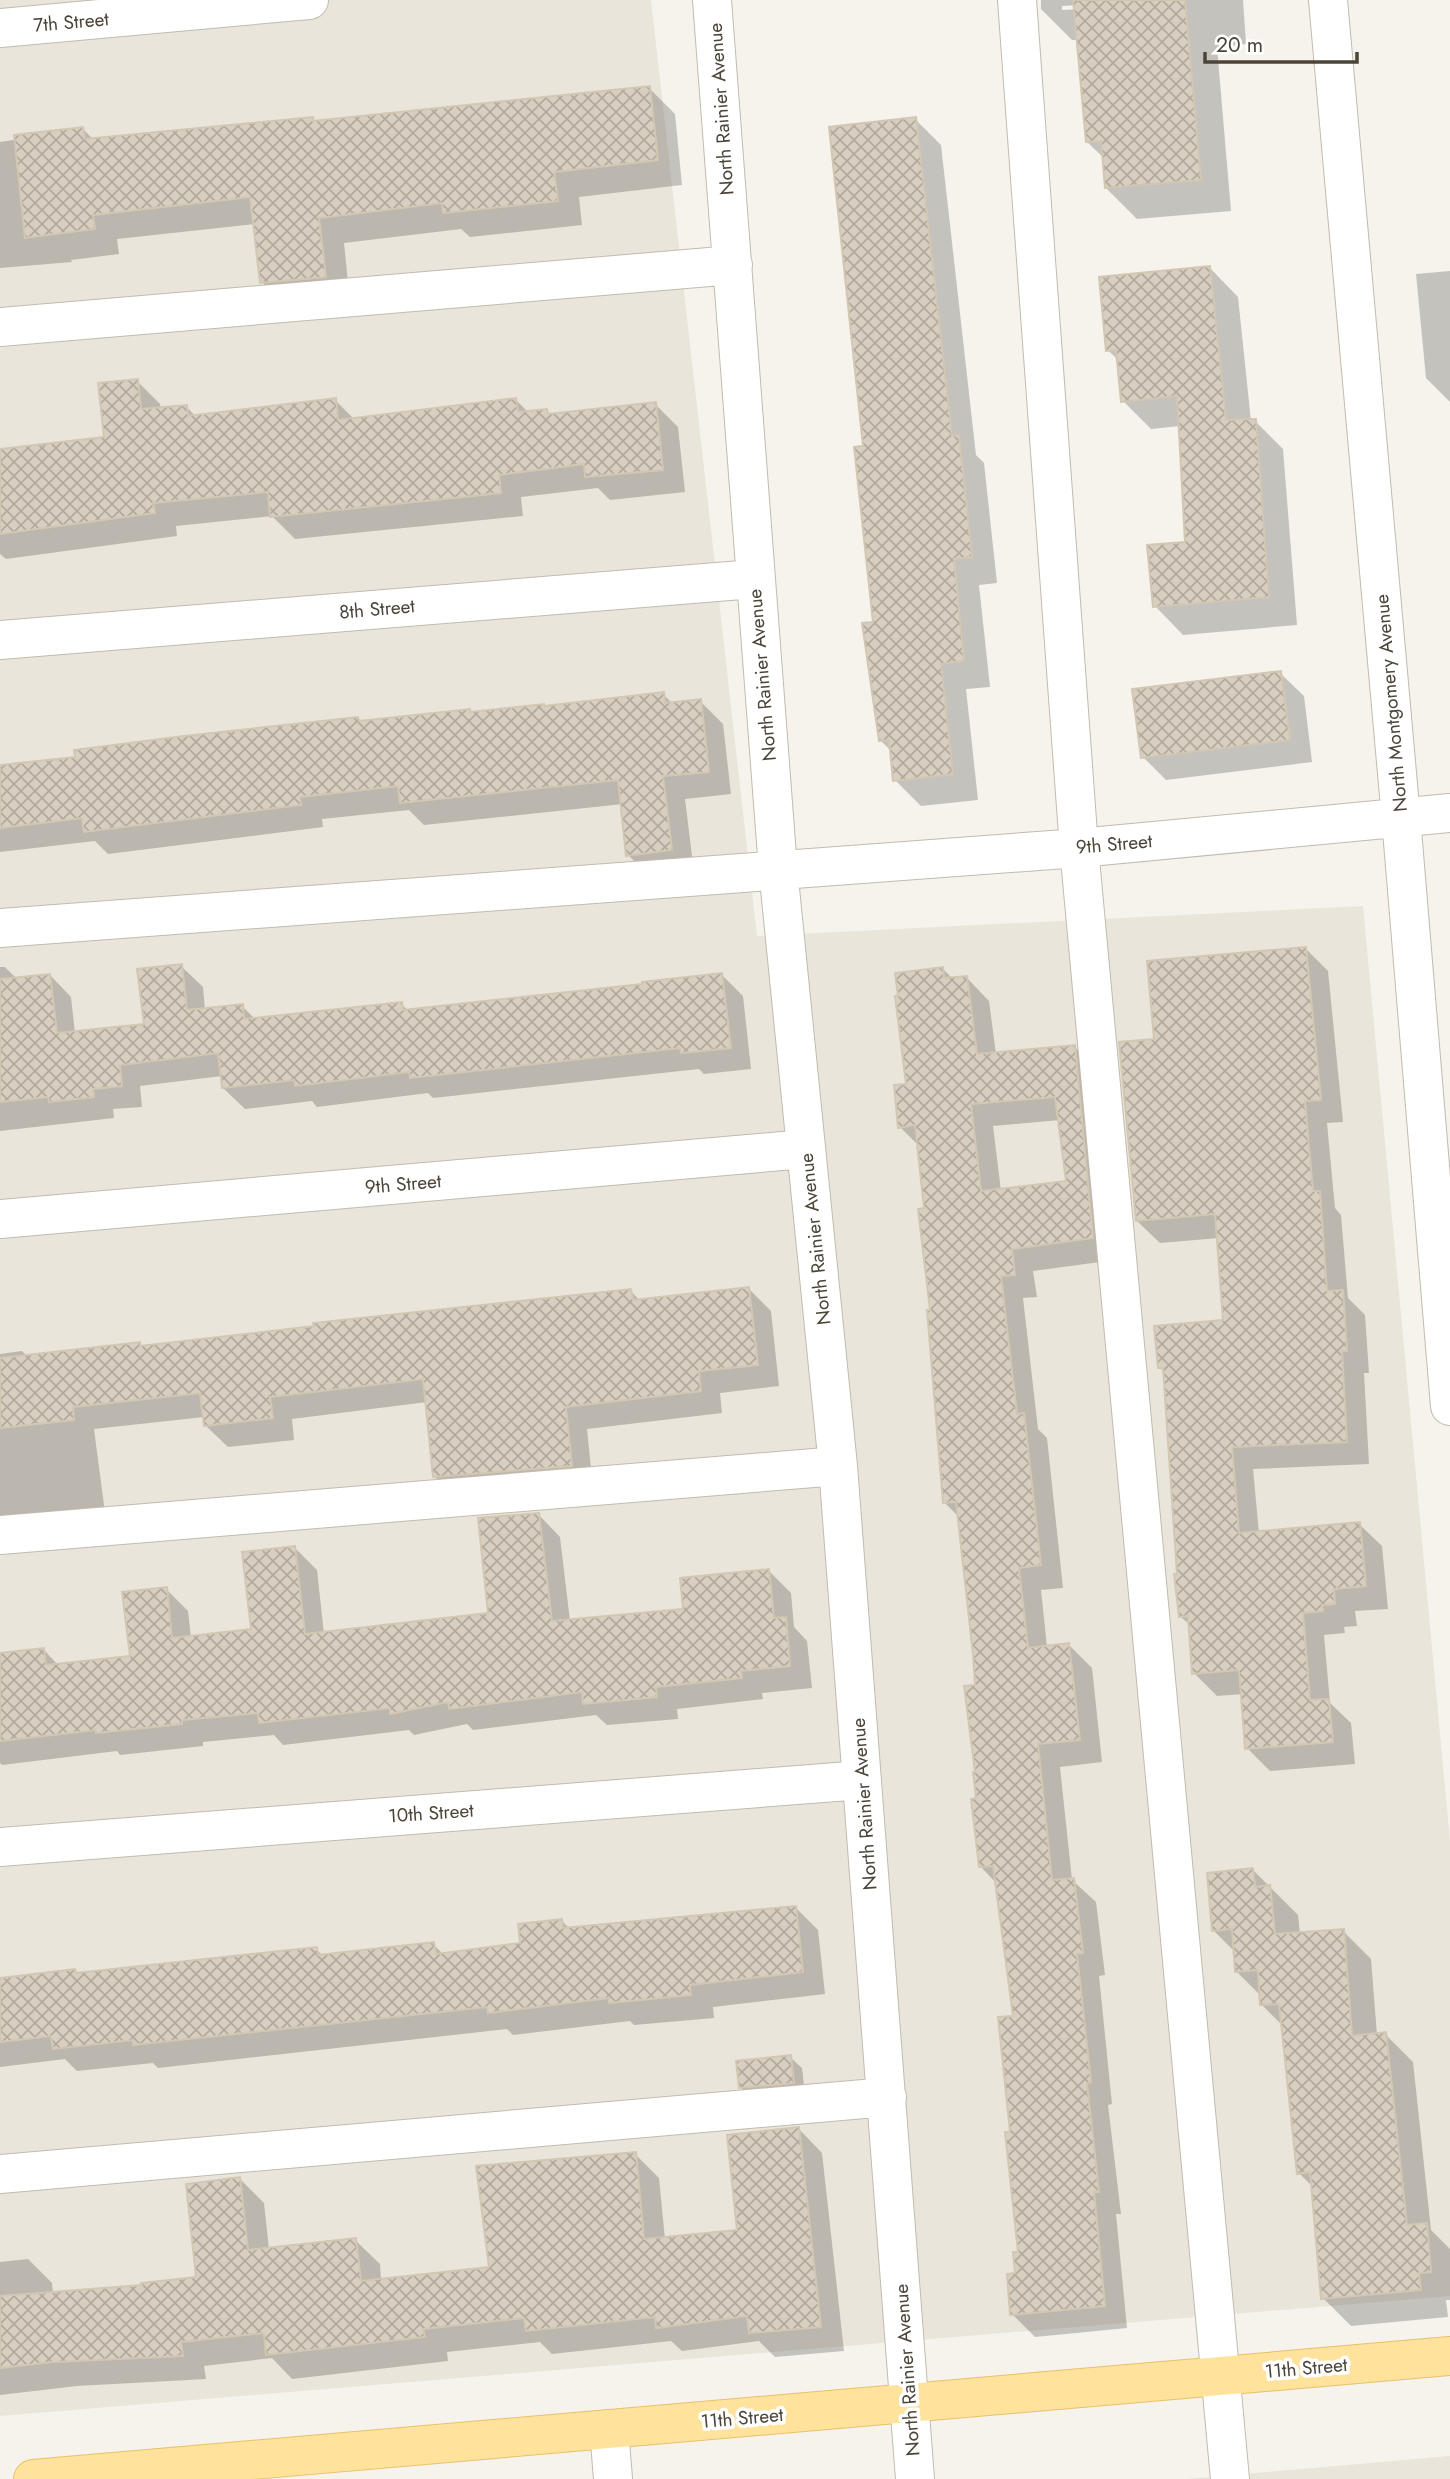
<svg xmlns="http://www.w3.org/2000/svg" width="1450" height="2479" font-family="Jost,sans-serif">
  <defs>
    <pattern id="building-cross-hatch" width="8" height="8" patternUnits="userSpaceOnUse" patternTransform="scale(1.75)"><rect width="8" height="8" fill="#d8cfc1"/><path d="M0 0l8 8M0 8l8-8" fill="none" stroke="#b1aa9e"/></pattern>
  </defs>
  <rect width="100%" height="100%" fill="#f6f3ec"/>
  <path fill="#eae5da" d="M 0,0 L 651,0 L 757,936 L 1363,906 L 1450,1841 L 1450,2296 L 0,2416 Z
    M 1450,2456 L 1450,2479 L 1187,2479 Z"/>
  <path fill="#0003" fill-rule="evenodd" d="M 1041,0 L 1243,0 L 1246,44 L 1217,47 L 1231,211 L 1137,219 L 1106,188 L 1104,158 L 1087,142 L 1078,40 L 1072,40 L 1041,9 ZM 1082,5 L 1083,9 L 1062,10 L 1062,6 Z
    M 649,88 L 675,114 L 682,185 L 579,197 L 582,225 L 470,237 L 461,229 L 344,243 L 350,302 L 287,308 L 262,282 L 255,224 L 117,239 L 119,254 L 71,260 L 72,262 L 0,268 L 0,142 L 83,129 L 94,140 L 312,119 L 316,123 Z
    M 915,119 L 941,145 L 976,455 L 984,463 L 997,583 L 979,585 L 990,687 L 966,689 L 978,800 L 921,806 L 895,780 L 892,752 L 881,741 L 865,448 Z
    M 1210,268 L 1238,297 L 1251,421 L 1255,421 L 1283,449 L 1297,625 L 1183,635 L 1155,606 L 1187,544 L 1180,426 L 1151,429 L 1123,401 L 1119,361 L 1108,350 Z
    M 1450,271 L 1450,402 L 1426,378 L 1416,274 Z
    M 137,381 L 160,404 L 161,409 L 186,406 L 196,417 L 335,400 L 355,420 L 516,400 L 529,413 L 547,411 L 551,415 L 655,404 L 678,427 L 685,492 L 610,500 L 598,488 L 521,497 L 523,516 L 295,539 L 272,516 L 176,526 L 177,536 L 6,559 L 0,554 L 0,450 L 106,439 Z
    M 1280,673 L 1304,696 L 1312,762 L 1166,780 L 1143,757 Z
    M 663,694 L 673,704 L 700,701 L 723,724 L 731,794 L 685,799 L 694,872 L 651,878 L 628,855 L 623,804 L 424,825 L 409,810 L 322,819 L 323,827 L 108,854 L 95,841 L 0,852 L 0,767 L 77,758 L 358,718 L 361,722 L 469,711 L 472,714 Z
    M 1305,948 L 1328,971 L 1343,1122 L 1327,1123 L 1335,1208 L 1341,1215 L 1348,1298 L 1365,1315 L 1369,1373 L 1364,1373 L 1369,1464 L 1253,1469 L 1259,1533 L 1359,1524 L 1382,1546 L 1388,1609 L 1355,1611 L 1357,1626 L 1344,1627 L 1345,1633 L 1324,1635 L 1330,1703 L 1351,1723 L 1355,1764 L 1270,1771 L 1247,1748 L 1243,1694 L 1217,1696 L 1194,1673 L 1191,1626 L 1181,1617 L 1165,1373 L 1159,1367 L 1225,1321 L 1219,1238 L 1160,1243 L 1137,1221 L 1156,1040 Z
    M 181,966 L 203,987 L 205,1010 L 242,1006 L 256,1020 L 401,1004 L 409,1011 L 722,975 L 743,996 L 751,1069 L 704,1074 L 699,1069 L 433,1098 L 428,1093 L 317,1107 L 312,1101 L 245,1109 L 223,1088 L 222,1076 L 140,1086 L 142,1107 L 113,1109 L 114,1118 L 0,1131 L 0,967 L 5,967 L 17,979 L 50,975 L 71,997 L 75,1033 L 146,1025 Z
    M 943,969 L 953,979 L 967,978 L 989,1001 L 996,1054 L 1075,1047 L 1097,1070 L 1115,1260 L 1033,1271 L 1037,1297 L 1023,1298 L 1038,1429 L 1047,1438 L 1063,1588 L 1041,1590 L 1047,1647 L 1069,1645 L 1092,1668 L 1102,1762 L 1060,1767 L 1072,1880 L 1096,1902 L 1105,1975 L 1099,1976 L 1112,2104 L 1108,2105 L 1121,2214 L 1116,2214 L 1127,2328 L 1035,2337 L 1012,2314 L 1020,2253 L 1012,2133 L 1015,2017 L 997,1884 L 980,1866 L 977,1686 L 959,1517 L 944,1502 L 926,1209 L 919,1146 L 900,1127 L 908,1086 ZM 1060,1120 L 1067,1183 L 1001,1191 L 993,1126 Z
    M 749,1289 L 771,1311 L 779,1386 L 720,1393 L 722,1413 L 587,1429 L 593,1488 L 457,1499 L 435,1477 L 427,1402 L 292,1419 L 294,1440 L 228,1447 L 205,1425 L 204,1417 L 94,1429 L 107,1528 L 0,1542 L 0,1354 L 22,1351 L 28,1357 L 139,1344 L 143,1347 L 631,1291 L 640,1301 Z
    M 538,1514 L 560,1537 L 570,1621 L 685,1611 L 769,1571 L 791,1593 L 794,1627 L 807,1641 L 812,1688 L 762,1693 L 763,1699 L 677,1709 L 678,1719 L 607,1725 L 596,1715 L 473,1730 L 467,1724 L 414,1735 L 409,1730 L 283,1745 L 274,1735 L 203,1742 L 203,1746 L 120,1755 L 117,1751 L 2,1765 L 0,1763 L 0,1667 L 44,1650 L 59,1666 L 132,1658 L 166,1589 L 188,1611 L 191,1637 L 253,1631 L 295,1548 L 317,1570 L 324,1634 L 490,1615 Z
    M 1253,1870 L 1298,1915 L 1300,1934 L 1343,1931 L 1371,1959 L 1377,2035 L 1385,2034 L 1413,2062 L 1431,2230 L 1450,2249 L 1450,2300 L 1446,2300 L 1448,2317 L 1351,2326 L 1323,2298 L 1313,2187 L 1299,2173 L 1283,2026 L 1261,2004 L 1261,1996 L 1236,1971 L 1235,1952 L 1214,1931 Z
    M 795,1907 L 818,1930 L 825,1994 L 713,2007 L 714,2018 L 634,2025 L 630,2021 L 513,2035 L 507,2029 L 158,2068 L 153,2063 L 77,2071 L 65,2059 L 0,2067 L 0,1979 L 74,1971 L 78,1975 L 316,1949 L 323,1956 L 433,1944 L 444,1955 L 522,1945 L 562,1921 L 570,1929 Z
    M 790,2057 L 802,2068 L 805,2094 L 752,2099 L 740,2087 Z
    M 798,2128 L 822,2153 L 844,2351 L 775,2357 L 759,2341 L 682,2351 L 671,2341 L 552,2354 L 540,2342 L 447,2352 L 448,2361 L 292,2379 L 272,2358 L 204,2366 L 206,2379 L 77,2386 L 0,2395 L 0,2262 L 28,2259 L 52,2283 L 53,2294 L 143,2287 L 198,2279 L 240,2179 L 264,2203 L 269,2249 L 355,2240 L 380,2264 L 381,2280 L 491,2268 L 635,2154 L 659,2178 L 665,2239 L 739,2231 Z"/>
  <path fill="url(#building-cross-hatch)" stroke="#d3c7b4" stroke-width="2" fill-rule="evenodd" d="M 1073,0 L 1185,0 L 1201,180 L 1105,188 L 1101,141 L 1086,142 Z
    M 650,86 L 658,160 L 554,172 L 558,201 L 443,213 L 442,203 L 319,218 L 326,277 L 260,283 L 250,197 L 93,215 L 95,229 L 25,238 L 14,135 L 83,127 L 85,139 L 313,117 L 313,121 Z
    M 916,117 L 952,436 L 959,435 L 972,557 L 954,559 L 964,661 L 941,664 L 953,774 L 893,781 L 889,740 L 879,741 L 862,623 L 873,622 L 854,447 L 863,446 L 829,127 Z
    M 1210,266 L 1226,420 L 1256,419 L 1269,597 L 1153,607 L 1147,545 L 1185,542 L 1177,396 L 1121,402 L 1116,350 L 1106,351 L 1099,277 Z
    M 138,379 L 141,409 L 187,405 L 188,416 L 336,398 L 338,420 L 516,398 L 518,412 L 547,409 L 548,414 L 656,402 L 663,470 L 585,477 L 584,464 L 499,475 L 501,493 L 270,517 L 268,492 L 153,503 L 155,513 L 0,534 L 0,449 L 104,437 L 98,383 Z
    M 1281,671 L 1290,740 L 1141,758 L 1132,689 Z
    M 664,692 L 665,703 L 701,699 L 709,772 L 663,776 L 672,850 L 626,856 L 618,780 L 400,803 L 398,786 L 300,797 L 301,805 L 84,832 L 82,818 L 0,828 L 0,765 L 75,757 L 74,750 L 184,736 L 358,717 L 359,721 L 470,709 L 470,712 L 544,704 L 544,706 Z
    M 1306,947 L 1321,1100 L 1305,1101 L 1313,1191 L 1320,1191 L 1327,1291 L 1343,1290 L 1347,1351 L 1342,1351 L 1347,1442 L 1232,1447 L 1239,1533 L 1360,1522 L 1366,1586 L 1334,1589 L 1335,1604 L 1322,1605 L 1323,1611 L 1303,1613 L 1310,1700 L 1329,1699 L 1333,1742 L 1245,1749 L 1239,1670 L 1192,1674 L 1188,1616 L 1179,1617 L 1174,1574 L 1177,1574 L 1163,1368 L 1158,1368 L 1154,1326 L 1223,1320 L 1215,1214 L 1136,1221 L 1119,1042 L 1154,1039 L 1147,961 Z
    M 182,964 L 187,1010 L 243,1004 L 244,1019 L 402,1002 L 403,1010 L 642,984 L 642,982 L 722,973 L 731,1048 L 681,1053 L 680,1048 L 410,1078 L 409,1072 L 295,1086 L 294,1080 L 222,1088 L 218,1053 L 120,1065 L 122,1086 L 93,1089 L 94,1097 L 49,1102 L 48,1097 L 0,1102 L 0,979 L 50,974 L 57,1033 L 144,1024 L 137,969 Z
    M 943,967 L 944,978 L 967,976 L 977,1054 L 1075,1045 L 1093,1238 L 1012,1249 L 1015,1275 L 1001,1276 L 1017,1414 L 1024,1413 L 1041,1565 L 1019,1568 L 1028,1648 L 1069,1643 L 1080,1740 L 1038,1744 L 1052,1880 L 1074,1878 L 1083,1953 L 1077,1954 L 1091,2082 L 1087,2083 L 1099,2192 L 1094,2192 L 1105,2306 L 1010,2315 L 1007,2274 L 1015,2273 L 1013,2252 L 1018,2252 L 1005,2132 L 1010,2132 L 998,2017 L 1013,2016 L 993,1866 L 979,1867 L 971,1799 L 976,1798 L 973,1772 L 975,1772 L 964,1686 L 975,1685 L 973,1654 L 956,1502 L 943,1503 L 927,1310 L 930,1310 L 918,1209 L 924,1208 L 915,1125 L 898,1128 L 894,1085 L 906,1084 L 895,996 L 898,996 L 895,973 ZM 1055,1097 L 1066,1181 L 981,1191 L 971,1104 Z
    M 749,1287 L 758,1365 L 699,1371 L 701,1391 L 566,1407 L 572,1466 L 433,1477 L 423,1379 L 270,1397 L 273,1418 L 204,1426 L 200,1393 L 73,1407 L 74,1420 L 0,1428 L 0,1358 L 140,1342 L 140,1346 L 314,1326 L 313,1323 L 631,1289 L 633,1300 Z
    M 539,1513 L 552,1621 L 683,1609 L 680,1578 L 769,1569 L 774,1618 L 786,1617 L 790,1666 L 741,1671 L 742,1678 L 656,1687 L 657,1697 L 583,1704 L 582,1692 L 449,1709 L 448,1702 L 390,1714 L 390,1708 L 259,1723 L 258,1713 L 182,1720 L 182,1724 L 96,1733 L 96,1730 L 0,1741 L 0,1653 L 44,1648 L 46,1665 L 130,1656 L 122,1592 L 167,1587 L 172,1638 L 251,1629 L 242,1552 L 295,1546 L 305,1634 L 488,1613 L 478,1518 Z
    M 1253,1868 L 1255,1887 L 1270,1885 L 1275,1934 L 1344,1929 L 1352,2036 L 1386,2032 L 1407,2225 L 1427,2223 L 1431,2272 L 1419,2273 L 1421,2290 L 1321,2299 L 1310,2172 L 1297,2174 L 1279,2004 L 1260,2005 L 1258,1970 L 1235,1972 L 1232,1929 L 1212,1931 L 1207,1873 Z
    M 796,1906 L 803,1972 L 690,1985 L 691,1995 L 609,2003 L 609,1998 L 488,2013 L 487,2007 L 133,2045 L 133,2040 L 53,2049 L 51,2036 L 0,2042 L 0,1978 L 75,1969 L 76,1973 L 317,1947 L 318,1955 L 434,1942 L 436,1954 L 520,1943 L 518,1924 L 562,1919 L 563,1928 Z
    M 791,2055 L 794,2083 L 739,2088 L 736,2061 Z
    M 799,2127 L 821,2327 L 749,2333 L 747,2316 L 656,2328 L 655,2317 L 526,2331 L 524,2318 L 423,2329 L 425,2337 L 266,2355 L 264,2333 L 181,2342 L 183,2356 L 52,2362 L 0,2368 L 0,2296 L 142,2285 L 141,2283 L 196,2277 L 186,2184 L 240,2177 L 248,2250 L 356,2238 L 361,2281 L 489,2267 L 476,2166 L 636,2152 L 644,2239 L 737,2230 L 727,2135 Z"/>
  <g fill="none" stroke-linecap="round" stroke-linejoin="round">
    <g stroke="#c2bbae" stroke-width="40">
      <path id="minor" d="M 712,0 L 778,869 L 838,1466 L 915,2479
        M 1017,0 L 1079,848 L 1230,2479
        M 1328,0 L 1401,818 L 1450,1406
        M 0,28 L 309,0
        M 0,327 L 733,265
        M 0,640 L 754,579
        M 0,928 L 1079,848 L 1450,813
        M 0,1219 L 805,1149
        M 0,1535 L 838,1466
        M 0,1847 L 862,1780
        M 0,2174 L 887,2097
        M 609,2429 L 613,2479"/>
    </g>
    <g stroke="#e6c16a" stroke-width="40">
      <path id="major" d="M 33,2479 L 1450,2356"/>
    </g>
    <use href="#minor" stroke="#fff" stroke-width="38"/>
    <use href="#major" stroke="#ffe39c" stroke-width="38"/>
  </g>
  <g text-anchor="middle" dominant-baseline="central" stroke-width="7" stroke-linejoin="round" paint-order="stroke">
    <g font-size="19" fill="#4b4439" stroke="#fff">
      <text transform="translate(71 22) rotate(-5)">7th Street</text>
      <text transform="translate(721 109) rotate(-94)">North Rainier Avenue</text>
      <text transform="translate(377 609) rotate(-5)">8th Street</text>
      <text transform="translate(762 675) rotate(-95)">North Rainier Avenue</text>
      <text transform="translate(1391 703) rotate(-95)">North Montgomery Avenue</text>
      <text transform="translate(1114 844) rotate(-5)">9th Street</text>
      <text transform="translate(403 1184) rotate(-5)">9th Street</text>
      <text transform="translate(815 1239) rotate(-96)">North Rainier Avenue</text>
      <text transform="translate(864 1804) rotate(-94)">North Rainier Avenue</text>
      <text transform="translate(431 1813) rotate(-4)">10th Street</text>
      <text transform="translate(1306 2368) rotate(-5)">11th Street</text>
      <text transform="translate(907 2370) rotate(-94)">North Rainier Avenue</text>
      <text transform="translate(742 2418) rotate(-5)">11th Street</text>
    </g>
  </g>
  <path d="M1205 52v10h152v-10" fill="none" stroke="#4b4439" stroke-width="3.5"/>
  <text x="1216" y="52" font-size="21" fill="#4b4439" stroke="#ffffff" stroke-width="5" paint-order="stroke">20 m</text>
</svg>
